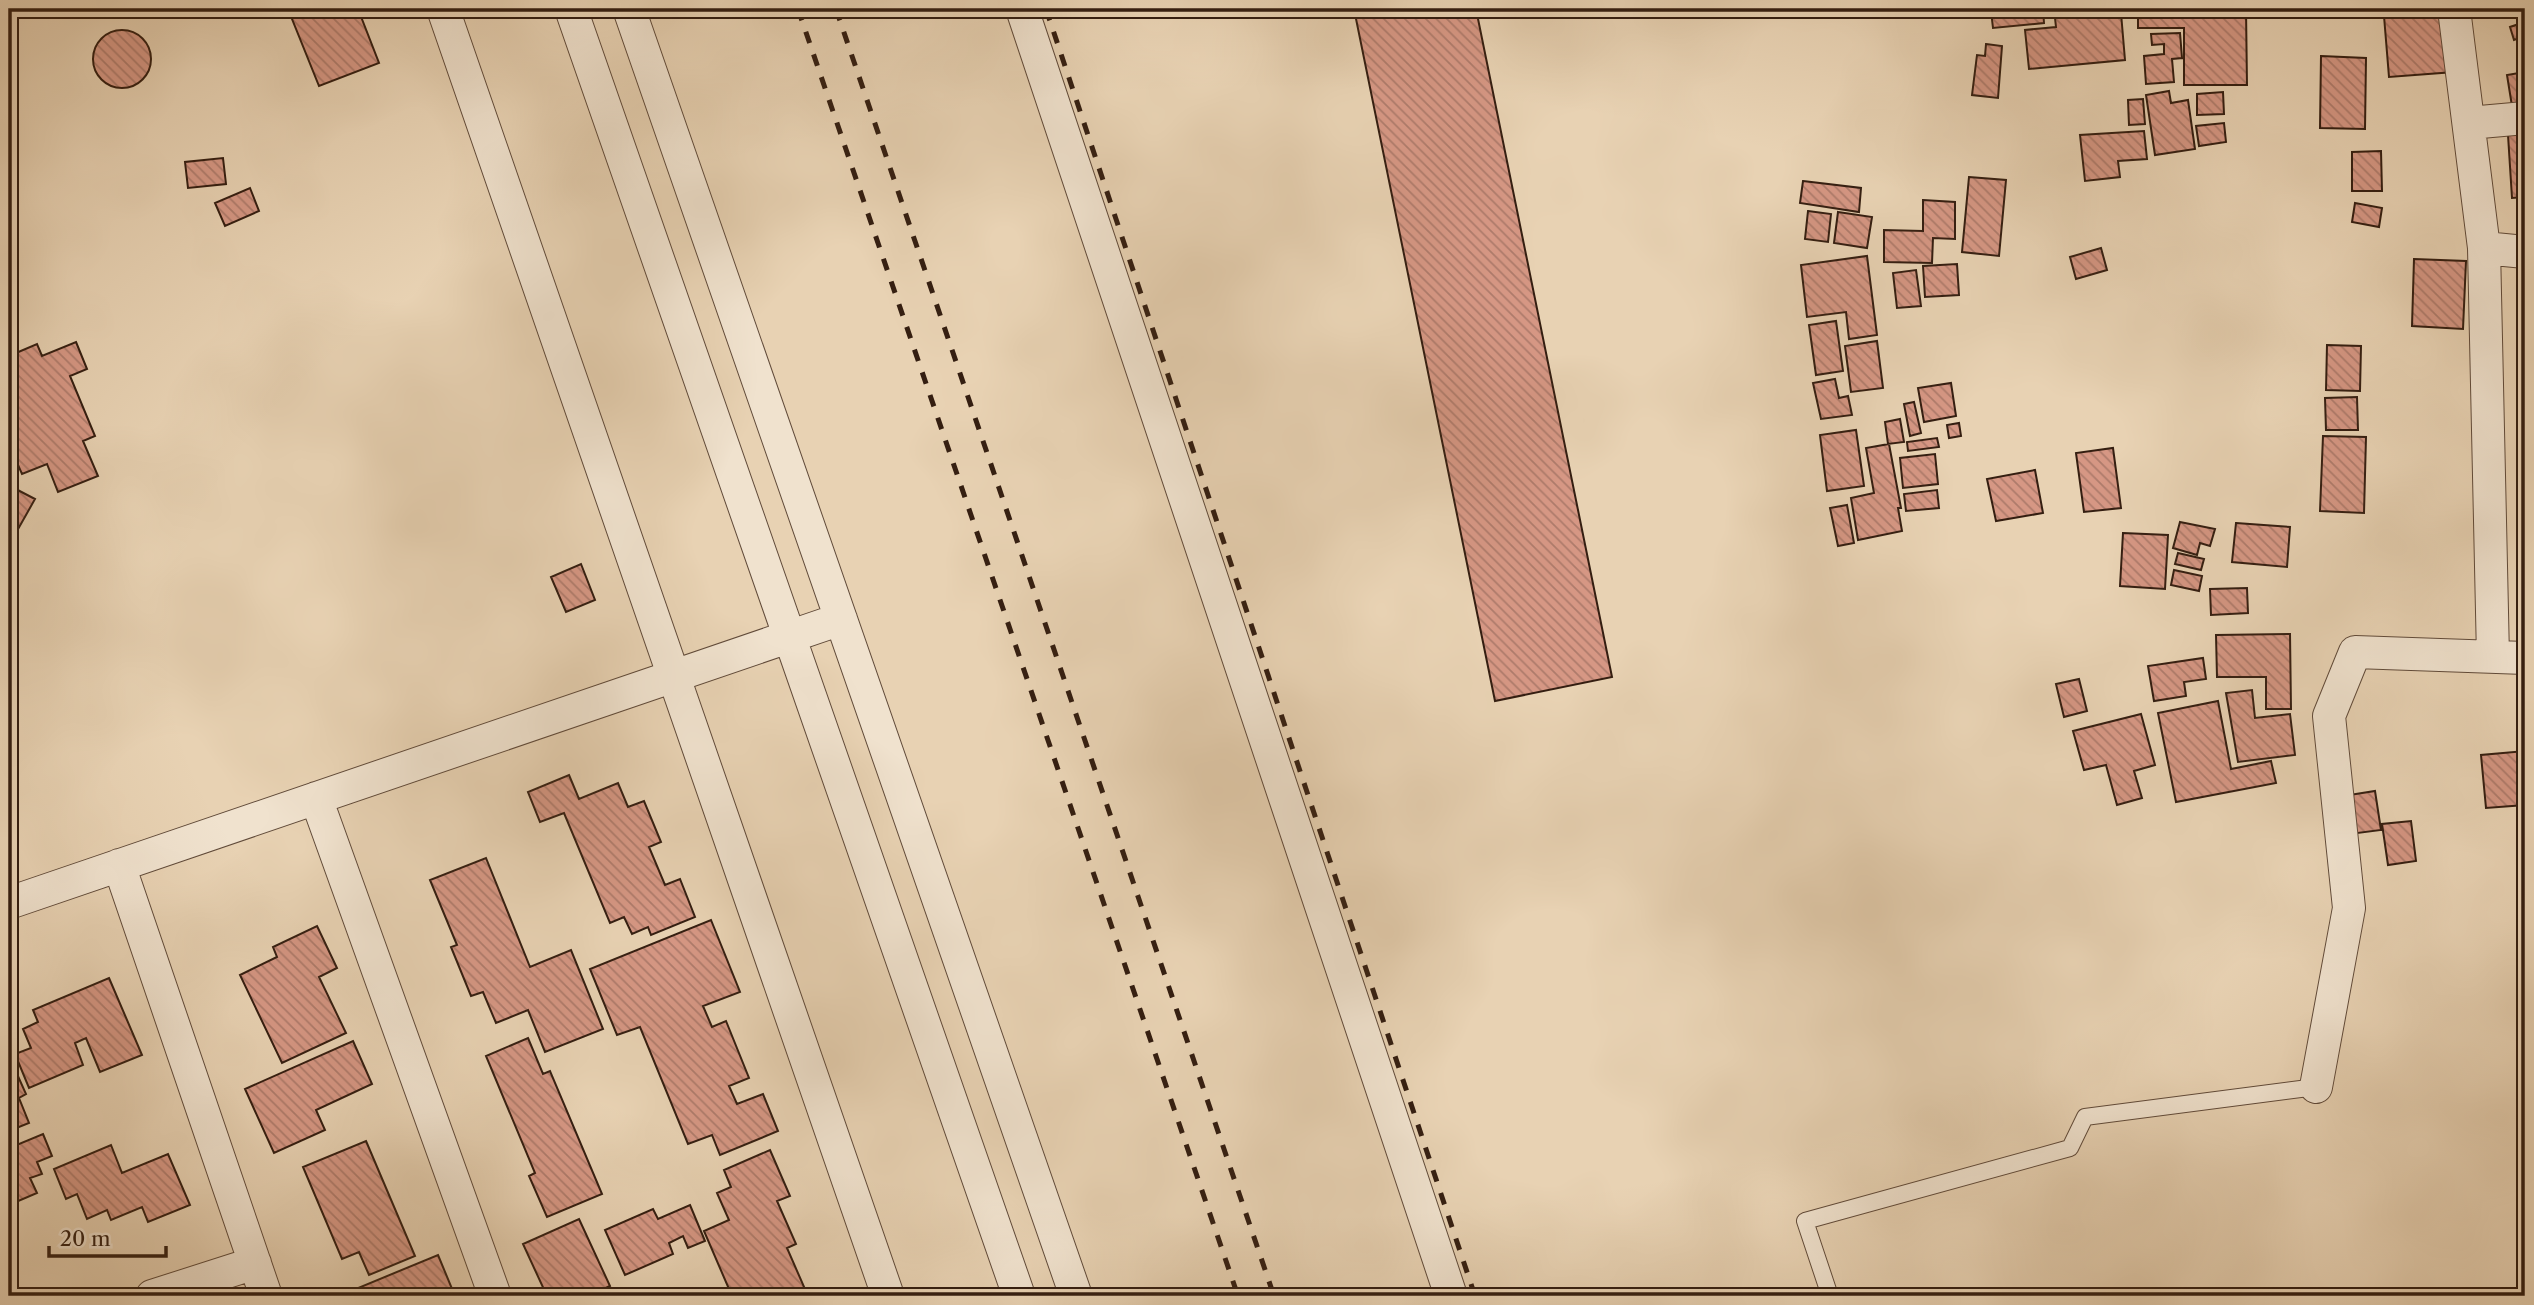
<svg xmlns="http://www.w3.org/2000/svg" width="2534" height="1305" font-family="'Libre Caslon Text',serif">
  <defs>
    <pattern id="building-back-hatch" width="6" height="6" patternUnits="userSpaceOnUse" patternTransform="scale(1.75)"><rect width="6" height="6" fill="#d69784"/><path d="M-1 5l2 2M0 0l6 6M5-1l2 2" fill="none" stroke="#ae7b6b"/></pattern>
  </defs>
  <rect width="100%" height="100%" fill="#e8d2b3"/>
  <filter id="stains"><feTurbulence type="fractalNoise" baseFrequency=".00286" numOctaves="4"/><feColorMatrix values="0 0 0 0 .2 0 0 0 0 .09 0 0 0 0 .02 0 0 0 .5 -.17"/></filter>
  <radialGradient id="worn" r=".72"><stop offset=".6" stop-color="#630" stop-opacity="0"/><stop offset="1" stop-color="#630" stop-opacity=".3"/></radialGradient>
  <path fill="url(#building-back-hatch)" stroke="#341e11" stroke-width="2" d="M 288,9 L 358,9 L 379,63 L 319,86 Z
    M 1354,9 L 1476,9 L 1612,677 L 1495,701 Z
    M 2009,9 L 2043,9 L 2044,23 L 1993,28 L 1991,11 Z
    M 2054,9 L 2085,9 L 2085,16 L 2121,13 L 2125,60 L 2029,69 L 2025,30 L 2056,27 Z
    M 2138,9 L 2246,9 L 2247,85 L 2184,85 L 2184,28 L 2138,28 Z
    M 2449,12 L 2454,72 L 2389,77 L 2384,16 Z
    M 2525,22 L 2525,36 L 2514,40 L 2510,27 Z
    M93 59a29 29 0 1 1 58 0a29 29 0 1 1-58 0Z
    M 2180,33 L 2182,58 L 2172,59 L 2174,82 L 2146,84 L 2144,56 L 2164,54 L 2164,44 L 2152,45 L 2151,34 Z
    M 1986,44 L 2002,46 L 1998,98 L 1972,95 L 1977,55 L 1985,56 Z
    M 2321,56 L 2366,58 L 2365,129 L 2320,128 Z
    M 2525,72 L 2525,104 L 2512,106 L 2507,75 Z
    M 2169,91 L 2171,103 L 2188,100 L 2195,149 L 2155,155 L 2146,95 Z
    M 2223,92 L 2224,114 L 2197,115 L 2197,94 Z
    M 2143,99 L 2145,124 L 2129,125 L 2128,100 Z
    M 2224,123 L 2226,142 L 2199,146 L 2196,126 Z
    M 2144,131 L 2147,159 L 2118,161 L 2120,177 L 2085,181 L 2080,135 Z
    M 2525,134 L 2525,197 L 2512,198 L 2508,135 Z
    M 2381,151 L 2382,191 L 2352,191 L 2352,152 Z
    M 223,158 L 226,184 L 188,188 L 185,162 Z
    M 1969,177 L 2006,180 L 1999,256 L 1962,252 Z
    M 1803,181 L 1861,188 L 1859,212 L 1800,203 Z
    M 250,188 L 259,211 L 225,226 L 215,203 Z
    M 1923,200 L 1955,202 L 1955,239 L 1933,238 L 1932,263 L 1884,262 L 1884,230 L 1923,231 Z
    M 2355,203 L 2382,208 L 2379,227 L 2352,222 Z
    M 1808,211 L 1831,214 L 1828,242 L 1805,239 Z
    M 1838,212 L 1872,217 L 1867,248 L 1834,243 Z
    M 2101,248 L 2107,270 L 2076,279 L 2070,257 Z
    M 1867,256 L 1877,335 L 1849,339 L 1846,312 L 1807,317 L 1801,265 Z
    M 2414,259 L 2466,261 L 2463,329 L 2412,326 Z
    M 1957,264 L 1959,295 L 1925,297 L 1923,266 Z
    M 1916,270 L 1921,306 L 1897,308 L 1893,273 Z
    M 1836,321 L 1843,371 L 1816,375 L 1809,325 Z
    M 1877,341 L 1883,388 L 1851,392 L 1845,346 Z
    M 76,342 L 87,369 L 70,376 L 95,436 L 83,441 L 98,476 L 58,492 L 47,464 L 22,474 L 11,449 L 9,449 L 9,356 L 37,344 L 42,356 Z
    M 2327,345 L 2361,346 L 2360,391 L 2326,390 Z
    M 1835,379 L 1839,398 L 1848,396 L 1852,415 L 1821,419 L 1813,383 Z
    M 1951,383 L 1956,416 L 1924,422 L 1918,388 Z
    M 2357,397 L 2358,430 L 2326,430 L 2325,398 Z
    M 1914,402 L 1921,433 L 1910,436 L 1904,404 Z
    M 1900,419 L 1904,442 L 1888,444 L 1885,422 Z
    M 1959,423 L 1961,436 L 1949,438 L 1947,425 Z
    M 1856,430 L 1864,486 L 1827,491 L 1820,435 Z
    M 2323,436 L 2366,437 L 2364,513 L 2320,511 Z
    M 1937,438 L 1939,447 L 1908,451 L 1907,442 Z
    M 1889,444 L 1901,508 L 1898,508 L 1902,531 L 1858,540 L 1851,498 L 1874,493 L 1866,448 Z
    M 2113,448 L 2121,508 L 2084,512 L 2076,453 Z
    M 1935,454 L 1938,484 L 1903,488 L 1900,458 Z
    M 2035,470 L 2043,513 L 1996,521 L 1987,479 Z
    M 10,486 L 35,499 L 17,531 L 9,527 Z
    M 1937,490 L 1939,508 L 1906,511 L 1904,494 Z
    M 1847,505 L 1854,543 L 1838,546 L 1830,508 Z
    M 2180,522 L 2215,529 L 2210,546 L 2200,543 L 2197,555 L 2173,548 Z
    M 2236,523 L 2290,527 L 2287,567 L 2232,562 Z
    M 2123,533 L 2168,535 L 2165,589 L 2120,586 Z
    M 2178,553 L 2204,559 L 2201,570 L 2175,564 Z
    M 581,564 L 595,600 L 566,612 L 551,577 Z
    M 2174,570 L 2202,576 L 2199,591 L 2171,585 Z
    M 2247,588 L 2248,613 L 2211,615 L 2210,589 Z
    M 2290,634 L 2291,709 L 2266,709 L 2266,677 L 2217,677 L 2216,635 Z
    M 2203,658 L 2206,679 L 2184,682 L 2186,696 L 2154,701 L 2148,666 Z
    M 2079,679 L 2087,711 L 2064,717 L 2056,684 Z
    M 2252,690 L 2255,718 L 2290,714 L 2295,755 L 2238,762 L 2226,693 Z
    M 2218,701 L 2231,769 L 2271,761 L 2276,783 L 2176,802 L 2158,713 Z
    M 2141,714 L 2155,765 L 2134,771 L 2142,798 L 2117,805 L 2106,765 L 2084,770 L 2073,731 Z
    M 2525,751 L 2525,805 L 2486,808 L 2481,755 Z
    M 569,775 L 579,799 L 618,783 L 628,807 L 644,801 L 661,842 L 649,847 L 665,885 L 680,879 L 695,917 L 651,935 L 648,927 L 632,934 L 624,917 L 610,923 L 564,813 L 540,822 L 528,792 Z
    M 2375,791 L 2381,830 L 2350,834 L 2343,796 Z
    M 2411,821 L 2416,861 L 2388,865 L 2382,824 Z
    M 486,858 L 530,967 L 571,950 L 603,1029 L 545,1052 L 528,1010 L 496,1023 L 483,992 L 471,996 L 451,947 L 457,945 L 430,880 Z
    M 711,920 L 740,992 L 703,1006 L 712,1027 L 726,1021 L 749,1078 L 729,1086 L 737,1104 L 763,1094 L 778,1131 L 720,1155 L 712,1135 L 688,1144 L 640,1027 L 617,1035 L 590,969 Z
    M 317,926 L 337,968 L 319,977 L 346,1033 L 282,1063 L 240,975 L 277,957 L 273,947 Z
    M 109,978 L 142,1055 L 100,1072 L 86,1038 L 75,1043 L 83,1065 L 29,1088 L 15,1054 L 31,1048 L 23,1029 L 38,1022 L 33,1010 Z
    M 528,1038 L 543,1074 L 550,1071 L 602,1194 L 547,1217 L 529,1176 L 535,1173 L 486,1056 Z
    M 353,1041 L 372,1084 L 316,1110 L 325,1130 L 274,1153 L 245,1089 Z
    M 13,1065 L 26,1094 L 19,1098 L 29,1123 L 9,1131 L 9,1067 Z
    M 43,1134 L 52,1156 L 37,1162 L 42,1174 L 30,1178 L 37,1193 L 9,1205 L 9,1139 L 12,1147 Z
    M 366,1141 L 415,1256 L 369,1275 L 359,1252 L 342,1259 L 303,1167 Z
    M 111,1145 L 122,1173 L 168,1154 L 190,1205 L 148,1222 L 142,1207 L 111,1220 L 107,1210 L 87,1219 L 77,1194 L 66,1199 L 54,1169 Z
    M 770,1150 L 790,1196 L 777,1201 L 796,1244 L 787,1248 L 808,1296 L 732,1296 L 704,1231 L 729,1220 L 717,1193 L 731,1187 L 724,1170 Z
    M 690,1205 L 705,1241 L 688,1248 L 683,1236 L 669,1243 L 673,1254 L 625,1275 L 605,1230 L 653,1209 L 658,1219 Z
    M 579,1219 L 610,1286 L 588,1296 L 547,1296 L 523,1244 Z
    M 438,1255 L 455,1296 L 347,1296 L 346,1293 Z"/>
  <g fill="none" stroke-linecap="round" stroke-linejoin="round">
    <g stroke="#614b3a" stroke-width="18">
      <path id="service" d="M 1830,1296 L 1805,1221 L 2070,1148 L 2085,1117 L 2316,1087"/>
    </g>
    <g stroke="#614b3a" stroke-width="34">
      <path id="minor" d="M 443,9 L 888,1296
        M 571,9 L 1019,1296
        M 629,9 L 1076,1296
        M 1022,9 L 1451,1296
        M 2454,9 L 2484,248 L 2493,657
        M 2469,123 L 2525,118
        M 2484,248 L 2525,252
        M 316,798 L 495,1296
        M 119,865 L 266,1296
        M 9,903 L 841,619
        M 2316,1087 L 2349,908 L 2329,716 L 2355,652 L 2525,658
        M 152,1296 L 255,1263"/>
    </g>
    <use href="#service" stroke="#f0e2ce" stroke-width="16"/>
    <use href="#minor" stroke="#f0e2ce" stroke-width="32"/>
    <path stroke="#341e11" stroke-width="5" stroke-dasharray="12 12" stroke-linecap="butt" d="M 798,9 L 1238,1296
      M 836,9 L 1274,1296
      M 1046,9 L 1475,1296"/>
  </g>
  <rect width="2534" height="1305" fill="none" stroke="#e8d2b3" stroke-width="35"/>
  <rect x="10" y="10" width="2513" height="1284" fill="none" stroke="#341e11" stroke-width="3.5"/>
  <rect x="18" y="18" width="2499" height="1270" fill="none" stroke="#341e11" stroke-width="2"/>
  <path d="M49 1246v10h117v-10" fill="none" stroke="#341e11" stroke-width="3.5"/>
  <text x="60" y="1246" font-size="21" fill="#341e11" stroke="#f0e2ce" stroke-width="5" paint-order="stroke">20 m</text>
  <rect width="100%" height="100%" filter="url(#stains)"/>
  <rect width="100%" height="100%" fill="url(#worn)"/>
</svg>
